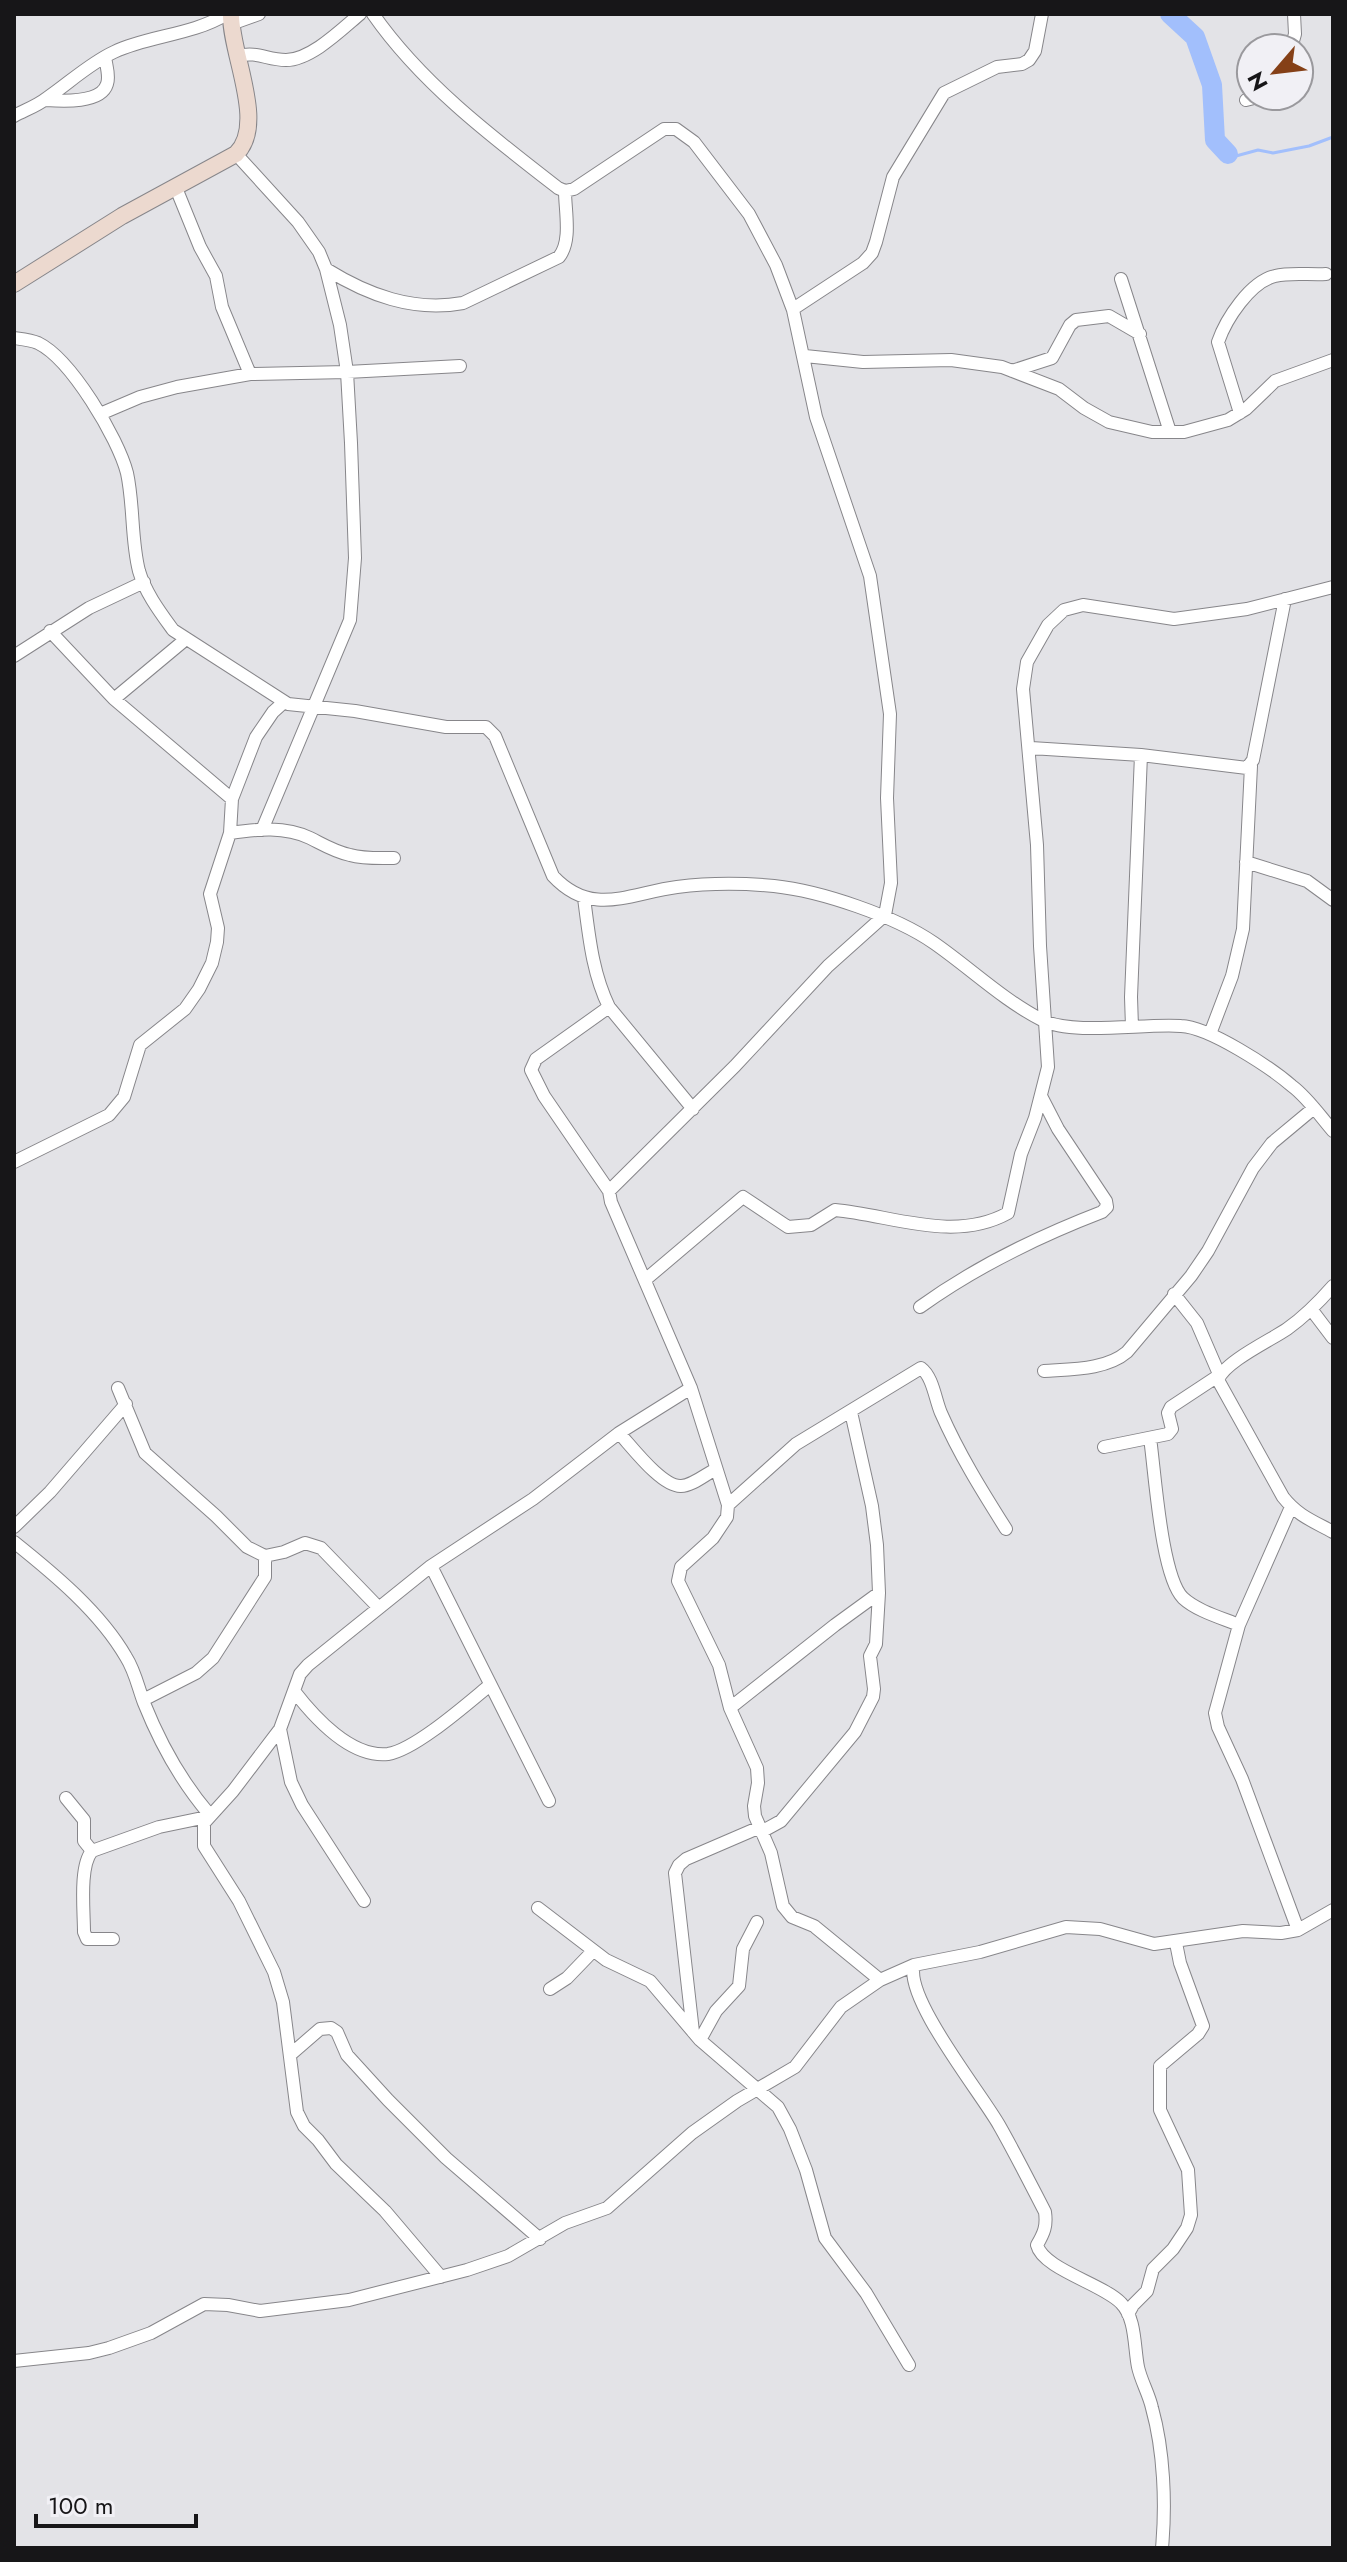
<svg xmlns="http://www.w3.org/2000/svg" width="1347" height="2562" font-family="Jost,sans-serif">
  <rect width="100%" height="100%" fill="#e3e3e7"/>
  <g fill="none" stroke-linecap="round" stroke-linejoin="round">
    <path stroke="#a2bffc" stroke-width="3" d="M 1228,154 L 1236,156 L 1258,150 L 1273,153 L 1309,146 L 1333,137"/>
    <path stroke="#a2bffc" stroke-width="20" d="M 1170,14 L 1195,37 L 1212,85 L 1215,140 L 1228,154"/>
    <g stroke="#87868a" stroke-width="14">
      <path id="street" d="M 373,14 C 421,83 492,137 558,188 L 565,191 L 574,189 L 664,129 L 676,129 L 694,142 L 749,214 L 776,265 L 793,310 L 816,417 L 870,576 L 890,714 L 887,798 L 891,883 L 885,915 L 828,966 L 735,1066 L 609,1191 L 611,1202 L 691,1388 L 728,1505 L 727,1517 L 713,1538 L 681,1567 L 678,1581 L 719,1665 L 730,1708 L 757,1768 L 758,1783 L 754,1806 L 755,1816 L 771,1853 L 783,1906 L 792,1917 L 814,1926 L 880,1980
        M 231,24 L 259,14
        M 1291,48 L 1295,34 L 1294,14
        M 237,56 C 259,51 266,60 286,60 C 311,60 342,29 360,14
        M 45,100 C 61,101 101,104 107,84 C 110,76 106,65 105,57
        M 1246,100 L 1262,96
        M 14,116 C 25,110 37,106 47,98 C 69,83 90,63 114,52 C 150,35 190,36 227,14
        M 236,154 L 298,222 L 319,252 L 326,269 L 340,325 L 347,372 L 351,443 L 355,558 L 350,620 L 262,830
        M 176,188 L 200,247 L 216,276 L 222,307 L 250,374
        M 326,269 C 368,295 413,312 463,303 L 559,257 C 572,241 565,211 565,191
        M 1121,279 L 1170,432
        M 793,309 L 863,263 L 872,253 L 876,242 L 893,177 L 944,93 L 997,67 L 1022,64 L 1029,60 L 1035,51 L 1042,14
        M 14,338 C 21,339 31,340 38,343 C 71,359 118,438 127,473 C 134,505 131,540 139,571 C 145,592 160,612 173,630 L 288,704 L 355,711 L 446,727 L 486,727 L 495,736 L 553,876 C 592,918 630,893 677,887 C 708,883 743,883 774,886 C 821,891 895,916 934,943 C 970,968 1003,1000 1042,1020 C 1073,1036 1145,1023 1181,1026 C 1209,1027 1270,1067 1292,1086 C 1308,1098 1320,1116 1333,1131
        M 805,356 L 863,362 L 951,360 L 1002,367 L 1059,389 L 1084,408 L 1109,422 L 1152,432 L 1184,432 L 1228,420 L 1246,409 L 1275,381 L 1333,360
        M 1012,371 L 1052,358 L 1070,325 L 1076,320 L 1109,316 L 1140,334
        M 1240,413 L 1218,342 C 1226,319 1250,282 1275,276 C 1290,272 1310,275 1326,274
        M 100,414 L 140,397 L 177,387 L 250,374 L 347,372 L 460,366
        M 50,631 L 114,699 L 232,799
        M 14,656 L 89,608 L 144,582
        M 114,699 L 186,639
        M 1031,748 L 1141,755 L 1247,768 L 1253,760 L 1285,599
        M 230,833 C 257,829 285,826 310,838 C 324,845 335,852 350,855 C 364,859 380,858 394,858
        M 1246,862 L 1307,881 L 1333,900
        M 584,898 C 589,935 592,972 609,1007 L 693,1109
        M 609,1007 L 536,1059 L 531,1070 L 544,1096 L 609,1191
        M 1132,1027 L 1131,997 L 1141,755
        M 1210,1034 L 1232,976 L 1243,929 L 1251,766
        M 14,1162 L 109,1115 L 124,1097 L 140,1045 L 185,1009 L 199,989 L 212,963 L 217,942 L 218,928 L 210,894 L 230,833 L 232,799 L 256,737 L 273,712 L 284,702
        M 645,1280 L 743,1197 L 788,1227 L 811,1225 L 835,1210 C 891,1215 954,1243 1008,1213 L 1021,1154 L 1035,1118 L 1048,1067 L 1040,946 L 1037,845 L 1023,689 L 1027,662 L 1048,625 L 1064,610 L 1083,605 L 1174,619 L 1247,609 L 1333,587
        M 1333,1286 C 1319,1302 1304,1317 1287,1329 C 1271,1340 1224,1362 1218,1380 L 1283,1497 C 1298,1516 1313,1521 1333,1532
        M 1174,1294 L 1197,1323 L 1219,1374
        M 920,1307 C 977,1266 1037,1237 1102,1212 L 1107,1207 L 1106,1201 L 1058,1129 L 1041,1096
        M 1311,1309 L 1333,1338
        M 1044,1371 C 1071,1369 1106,1370 1127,1352 L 1191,1276 L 1208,1251 L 1253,1168 L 1272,1143 L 1314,1108
        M 118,1388 L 145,1453 L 216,1516 L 247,1547 L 265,1556 L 284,1552 L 305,1543 L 321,1548 L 379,1608
        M 619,1433 C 632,1447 662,1487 681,1486 C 692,1486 706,1474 716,1469
        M 1150,1438 C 1155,1472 1161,1576 1183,1598 C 1197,1611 1222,1618 1239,1625
        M 1104,1447 L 1168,1434 L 1172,1429 L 1168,1413 L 1171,1407 L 1218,1376
        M 728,1505 L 796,1444 L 921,1368 C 933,1377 935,1399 941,1413 C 959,1454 982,1491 1006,1529
        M 1291,1507 L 1239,1625 L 1215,1713 L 1218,1727 L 1242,1779 L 1298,1930
        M 14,1527 L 50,1492 L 126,1404
        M 14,1542 C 54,1574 100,1612 126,1657 C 135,1671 138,1687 144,1703 C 160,1743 181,1781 209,1814
        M 431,1566 L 549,1801
        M 294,1691 C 314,1717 351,1758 388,1754 C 415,1750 468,1703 490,1685
        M 143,1700 L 196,1673 L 213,1658 L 265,1577 L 265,1556
        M 730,1708 L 835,1625 L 879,1593
        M 280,1729 L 291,1782 L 302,1805 L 364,1901
        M 66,1798 L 84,1820 L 84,1841 L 92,1851
        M 761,1832 L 781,1821 L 855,1732 L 873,1697 L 874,1689 L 870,1656 L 876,1644 L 879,1593 L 877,1545 L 872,1506 L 851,1412
        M 538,1908 L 606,1960 L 650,1981 L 700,2040 L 778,2107 L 790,2129 L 806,2170 L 825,2238 L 866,2293 L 909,2365
        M 113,1939 L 87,1939 L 84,1932 C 84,1911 79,1866 92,1851 L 159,1827 L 207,1817
        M 914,1965 C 904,1998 981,2093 999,2125 C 1015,2153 1030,2183 1045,2212 C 1047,2226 1044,2233 1037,2245 C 1043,2269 1103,2284 1121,2303 C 1136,2318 1134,2347 1138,2367 C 1141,2381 1149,2394 1152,2408 C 1164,2451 1166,2504 1162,2548
        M 550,1989 L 567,1978 L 593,1951
        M 693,2032 L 675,1873 L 679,1865 L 686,1859 L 758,1828
        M 700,2040 L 716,2011 L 739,1986 L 743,1949 L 757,1922
        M 290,2055 L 320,2029 L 331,2028 L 337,2032 L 347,2055 L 388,2100 L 446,2158 L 540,2239
        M 441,2277 L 385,2211 L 336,2164 L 318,2140 L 304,2126 L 297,2112 L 283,2002 L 274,1972 L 239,1901 L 204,1846 L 204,1823 L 233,1791 L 280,1729 L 300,1674 L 308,1665 L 431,1566 L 533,1499 L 619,1433 L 691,1388
        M 1128,2314 L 1133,2305 L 1147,2291 L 1153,2269 L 1173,2249 L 1187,2228 L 1191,2215 L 1188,2170 L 1160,2110 L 1160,2066 L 1198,2034 L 1203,2026 L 1180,1963 L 1176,1943
        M 14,2361 L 89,2353 L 109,2348 L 151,2333 L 204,2304 L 228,2305 L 260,2311 L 349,2300 L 467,2270 L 508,2256 L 565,2223 L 607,2208 L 692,2133 L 737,2101 L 795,2067 L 841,2007 L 880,1980 L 914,1965 L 980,1952 L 1066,1927 L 1100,1929 L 1154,1944 L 1243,1931 L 1281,1933 L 1298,1930 L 1333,1910"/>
    </g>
    <g stroke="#87868a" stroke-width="18">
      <path id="secondary" d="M 14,284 L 122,216 L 236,154 C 267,124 230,53 231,14"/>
    </g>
    <use href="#street" stroke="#fff" stroke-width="12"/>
    <use href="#secondary" stroke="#ecd9cf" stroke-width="16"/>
  </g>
  <rect width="1347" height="2562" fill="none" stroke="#171618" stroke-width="32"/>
  <g transform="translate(1275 72) rotate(242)"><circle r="38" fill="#f1f0f5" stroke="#9a999d" stroke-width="2"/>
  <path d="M0-6L14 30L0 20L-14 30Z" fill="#854017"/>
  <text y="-12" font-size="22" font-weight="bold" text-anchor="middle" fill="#171618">N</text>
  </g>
  <path d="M36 2514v12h160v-12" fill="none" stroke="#171618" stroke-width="4"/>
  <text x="48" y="2514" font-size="24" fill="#171618" stroke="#f1f0f5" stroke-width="6" paint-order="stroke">100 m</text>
</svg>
